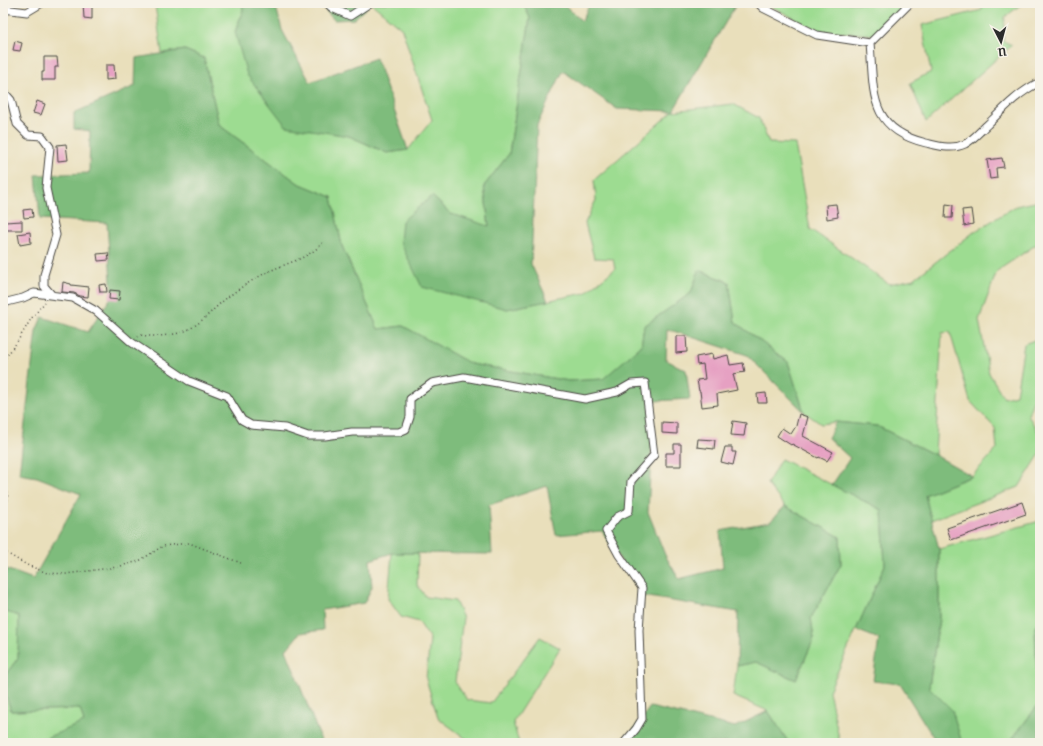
<svg xmlns="http://www.w3.org/2000/svg" width="1043" height="746" font-family="'IM FELL French Canon',serif">
  <rect width="100%" height="100%" fill="#f7f3e8"/>
  <filter id="ink" filterUnits="userSpaceOnUse"><feTurbulence type="fractalNoise" baseFrequency=".025" numOctaves="2"/><feDisplacementMap in="SourceGraphic" scale="8" xChannelSelector="R" yChannelSelector="G"/><feConvolveMatrix kernelMatrix="1 2 1 2 8 2 1 2 1" color-interpolation-filters="sRGB"/></filter>
  <filter id="wash" filterUnits="userSpaceOnUse"><feTurbulence type="fractalNoise" baseFrequency=".012" numOctaves="4" result="noise"/><feDisplacementMap in="SourceGraphic" scale="16" xChannelSelector="R" yChannelSelector="G"/><feGaussianBlur stdDeviation="0.9" result="paint"/><feColorMatrix in="noise" values="0 0 0 0 0 0 0 0 0 0 0 0 0 0 0 0 0 1.4 0 .05"/><feComposite in="paint" operator="in"/></filter>
  <g filter="url(#wash)">
    <rect width="100%" height="100%" fill="#e9dfbb"/>
    <path fill="#9ddc91" stroke="#64845e" d="M 152,3 L 242,3 L 243,10 L 235,32 L 286,125 L 349,136 L 387,153 L 408,150 L 432,120 L 402,29 L 371,3 L 523,3 L 530,18 L 509,154 L 484,186 L 489,227 L 451,214 L 432,196 L 507,309 L 585,293 L 615,269 L 613,259 L 594,258 L 585,223 L 596,200 L 594,180 L 673,111 L 733,104 L 759,118 L 769,143 L 795,144 L 810,229 L 889,284 L 914,279 L 974,232 L 1016,206 L 1040,201 L 1040,242 L 997,271 L 979,320 L 989,373 L 1004,398 L 1016,395 L 1024,344 L 1040,338 L 1040,381 L 1028,415 L 1040,435 L 1040,454 L 1019,487 L 931,520 L 925,495 L 972,476 L 997,449 L 995,428 L 970,401 L 950,332 L 942,333 L 935,455 L 877,426 L 836,422 L 821,424 L 804,412 L 788,362 L 735,322 L 729,282 L 699,270 L 691,293 L 644,326 L 641,346 L 604,379 L 569,381 L 471,364 L 403,326 L 378,329 L 342,246 L 332,197 L 298,183 L 219,125 L 204,58 L 185,50 L 162,53 L 155,5 Z
      M 765,3 L 906,3 L 879,35 L 818,31 Z
      M 982,3 L 1023,3 L 1005,17 L 1003,41 L 1012,45 L 926,122 L 910,83 L 931,72 L 922,25 L 982,10 Z
      M 781,459 L 882,510 L 885,565 L 829,691 L 840,743 L 789,743 L 768,711 L 733,696 L 737,666 L 756,662 L 796,680 L 814,638 L 811,618 L 841,564 L 840,537 L 785,506 L 767,484 Z
      M 1040,521 L 1040,620 L 1035,629 L 1038,705 L 1009,743 L 962,743 L 962,741 L 929,687 L 939,619 L 939,549 Z
      M 392,553 L 418,553 L 417,585 L 426,597 L 455,601 L 463,618 L 455,682 L 467,700 L 491,703 L 540,637 L 560,648 L 513,722 L 519,743 L 472,743 L 438,718 L 426,679 L 430,639 L 419,622 L 401,617 L 388,599 Z
      M 3,611 L 19,615 L 18,658 L 3,678 Z
      M 3,686 L 11,711 L 81,709 L 84,723 L 34,743 L 3,743 Z"/>
    <path fill="#7ebc7b" stroke="#547453" d="M 242,3 L 275,3 L 282,30 L 310,82 L 376,58 L 408,150 L 387,153 L 349,136 L 286,126 L 247,75 L 235,32 L 243,10 Z
      M 319,3 L 371,3 L 354,19 L 334,20 Z
      M 523,3 L 562,3 L 582,21 L 590,3 L 737,3 L 673,111 L 617,109 L 563,71 L 537,125 L 531,264 L 548,301 L 507,309 L 422,287 L 400,242 L 402,221 L 432,196 L 451,214 L 489,226 L 484,186 L 509,154 L 530,18 Z
      M 185,50 L 204,58 L 219,125 L 298,183 L 332,197 L 342,246 L 378,329 L 403,326 L 471,364 L 569,381 L 603,379 L 641,346 L 644,326 L 691,293 L 699,270 L 729,282 L 735,322 L 788,362 L 804,412 L 747,355 L 667,329 L 666,360 L 686,370 L 690,399 L 654,401 L 648,512 L 665,555 L 679,579 L 723,568 L 720,531 L 770,522 L 785,506 L 840,537 L 841,564 L 811,618 L 814,638 L 796,680 L 756,662 L 737,666 L 738,612 L 643,596 L 602,531 L 556,535 L 547,486 L 489,505 L 492,554 L 392,553 L 370,560 L 372,587 L 364,603 L 322,610 L 323,630 L 300,633 L 286,650 L 321,740 L 321,743 L 34,743 L 84,722 L 80,709 L 11,711 L 3,686 L 3,678 L 18,658 L 19,616 L 3,611 L 3,568 L 33,579 L 81,494 L 37,477 L 19,474 L 36,331 L 42,317 L 88,332 L 112,296 L 107,223 L 40,219 L 36,175 L 89,173 L 90,131 L 74,129 L 74,113 L 135,86 L 136,58 Z
      M 836,422 L 877,426 L 935,455 L 972,476 L 925,495 L 939,549 L 939,619 L 929,687 L 952,710 L 962,743 L 932,743 L 935,740 L 900,684 L 873,681 L 879,639 L 856,630 L 885,565 L 882,510 L 832,485 L 850,458 L 828,438 Z
      M 1040,620 L 1040,743 L 1009,743 L 1038,705 L 1035,629 Z
      M 650,707 L 735,727 L 768,711 L 789,743 L 624,743 Z"/>
    <g id="blocks">
      <path fill="#e6a0c2" d="M 83,3 L 92,3 L 92,19 L 84,18 Z
        M 15,41 L 22,43 L 20,51 L 13,50 Z
        M 44,57 L 57,57 L 58,67 L 55,67 L 55,80 L 42,80 L 42,72 L 44,72 Z
        M 106,65 L 114,65 L 115,79 L 106,80 Z
        M 37,101 L 45,104 L 41,115 L 33,113 Z
        M 66,144 L 68,160 L 58,161 L 57,145 Z
        M 1002,158 L 1004,167 L 996,168 L 997,178 L 990,179 L 987,160 Z
        M 836,204 L 838,217 L 827,219 L 826,205 Z
        M 946,204 L 953,205 L 952,218 L 945,218 Z
        M 32,209 L 33,217 L 24,218 L 23,210 Z
        M 971,209 L 973,224 L 964,226 L 962,210 Z
        M 22,221 L 22,230 L 5,230 L 5,222 Z
        M 30,232 L 31,243 L 20,245 L 18,234 Z
        M 108,253 L 109,260 L 98,261 L 97,254 Z
        M 63,282 L 71,284 L 71,285 L 89,287 L 88,297 L 80,296 L 74,293 L 62,292 Z
        M 106,284 L 107,292 L 100,292 L 99,285 Z
        M 110,290 L 120,291 L 119,300 L 109,299 Z
        M 676,336 L 686,336 L 687,352 L 676,353 Z
        M 712,354 L 713,359 L 728,355 L 730,365 L 743,363 L 745,372 L 733,374 L 737,390 L 717,394 L 718,405 L 702,407 L 700,391 L 699,391 L 697,380 L 705,379 L 703,364 L 697,365 L 696,357 Z
        M 766,393 L 767,403 L 758,403 L 757,394 Z
        M 799,414 L 808,417 L 803,436 L 833,452 L 827,461 L 819,457 L 818,458 L 792,444 L 791,445 L 777,436 L 782,428 L 791,434 L 796,426 Z
        M 733,421 L 746,423 L 744,436 L 731,435 Z
        M 662,422 L 677,423 L 677,434 L 662,433 Z
        M 698,439 L 715,440 L 714,449 L 697,447 Z
        M 674,444 L 681,444 L 681,466 L 666,466 L 666,453 L 674,453 Z
        M 725,447 L 732,447 L 732,452 L 736,452 L 733,465 L 721,462 Z
        M 1022,502 L 1026,514 L 951,540 L 947,528 Z"/>
    </g>
  </g>
  <g filter="url(#ink)">
    <use href="#blocks" fill-opacity="0" stroke="#484641" stroke-width="1"/>
    <g fill="none" stroke-linecap="round" stroke-linejoin="round">
      <g stroke="#484641" stroke-width="9">
        <path id="street" d="M 327,3 L 332,8 L 350,16 L 370,3
          M 758,3 L 763,8 L 817,35 L 870,43
          M 910,3 L 870,43 C 874,92 868,129 926,143 C 939,146 952,150 965,144 C 974,139 981,130 988,124 C 1004,108 1019,92 1040,82
          M 3,9 L 27,12 L 42,3
          M 3,91 L 11,100 L 17,124 L 28,135 L 42,136 L 50,147 L 46,188 L 56,235 L 44,275 L 44,286 L 51,294
          M 3,303 L 23,298 L 34,293 L 73,298 L 96,311 L 131,342 L 189,381 L 227,396 L 242,420 L 251,425 L 285,428 L 308,436 L 325,436 L 352,432 L 399,432 L 406,429 L 410,417 L 410,399 L 432,383 L 464,377 L 585,399 L 617,392 L 631,384 L 645,383 L 654,455 L 631,481 L 629,511 L 617,517 L 606,531 L 619,555 L 642,588 L 639,630 L 642,719 L 636,729 L 624,743"/>
      </g>
      <path stroke="#484641" stroke-width="1.5" stroke-dasharray="1 3" stroke-linecap="butt" d="M 138,337 L 140,335 C 153,337 167,336 179,333 C 199,328 212,309 228,297 C 238,289 260,275 272,270 C 290,262 312,257 324,241
        M 3,361 L 17,342 L 31,319 L 45,302
        M 3,476 L 8,498 L 3,523
        M 3,551 L 27,565 L 47,573 L 66,574 L 117,567 L 139,561 L 163,546 L 189,543 L 241,563"/>
      <use href="#street" stroke="#fff" stroke-width="7"/>
    </g>
  </g>
  <rect width="1043" height="746" fill="none" stroke="#f7f3e8" stroke-width="16"/>
  <g transform="translate(1001 42) rotate(174)" stroke="#f7f3e8" stroke-width="3" paint-order="stroke">
  <path d="M0-3L7 15L0 10L-7 15Z" fill="#2b2b2b"/>
  <text y="-6" font-size="11" font-weight="bold" text-anchor="middle" fill="#2b2b2b">U</text>
  </g>
</svg>
